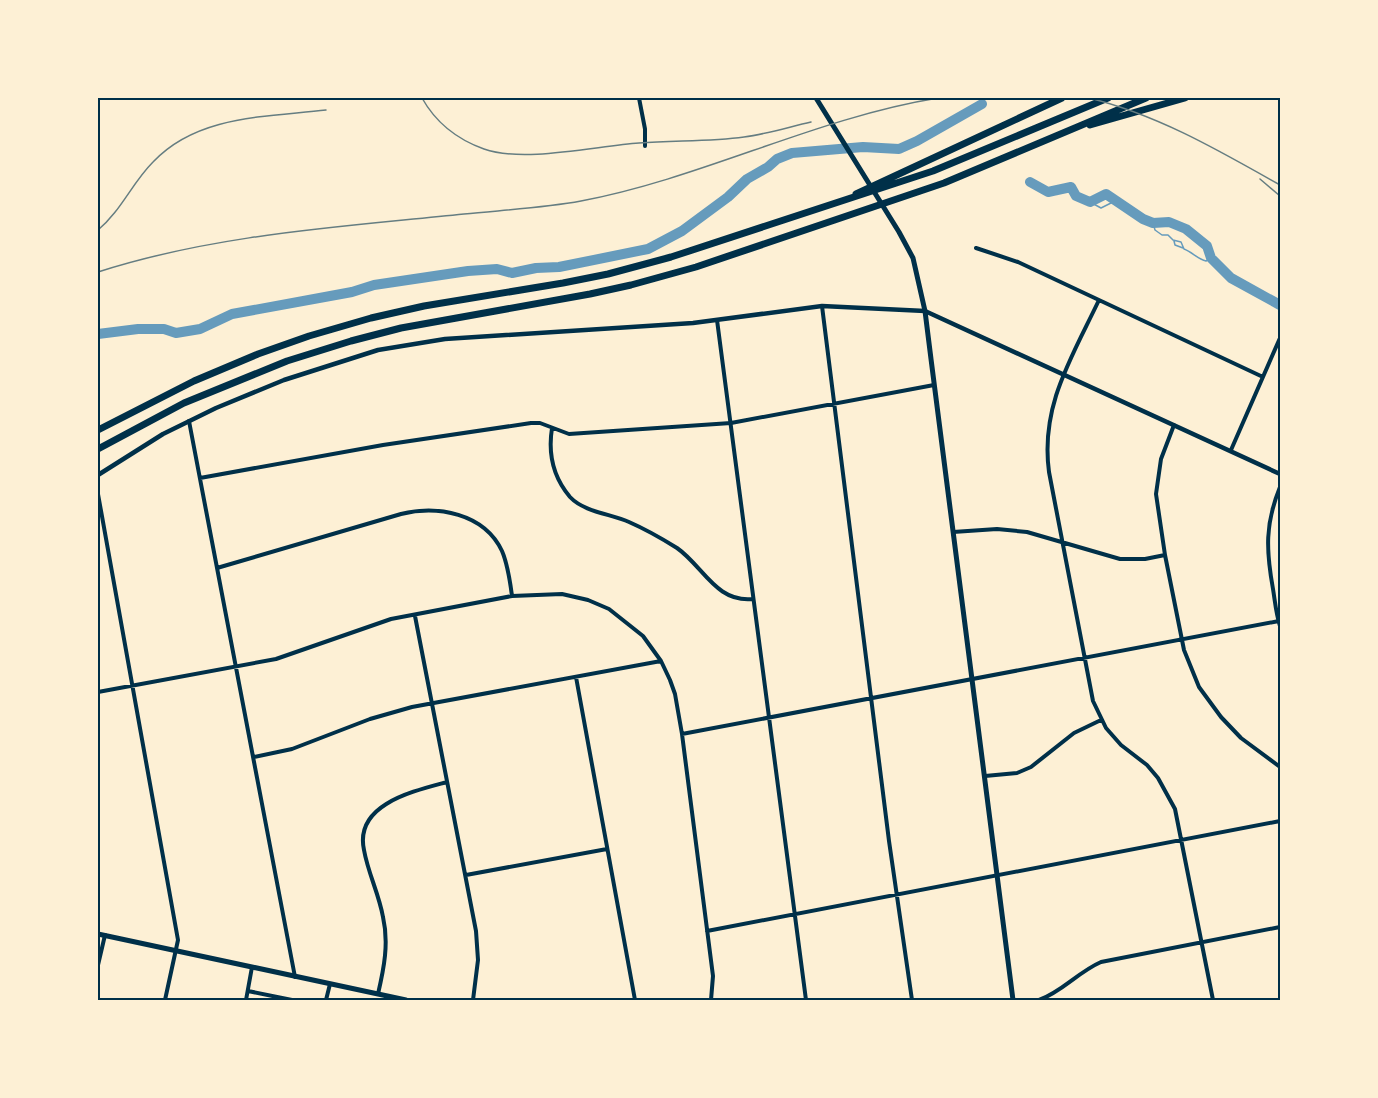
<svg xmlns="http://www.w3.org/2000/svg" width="1378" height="1098" font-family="'Noto Serif',serif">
  <rect width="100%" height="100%" fill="#fdf0d5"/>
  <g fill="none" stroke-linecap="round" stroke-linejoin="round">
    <path stroke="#669bbc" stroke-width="1.5" d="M 980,105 L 982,104
      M 1090,202 L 1101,208 L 1115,201
      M 1153,223 L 1155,230 L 1162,235 L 1168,235 L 1173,240 L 1181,242 L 1184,249 C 1192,252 1198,259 1206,261 L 1211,258
      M 1174,241 L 1175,245 L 1183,248"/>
    <path stroke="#669bbc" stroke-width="10" d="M 1030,182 L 1048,192 L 1071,187 L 1076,196 L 1090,202 L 1106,194 L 1143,219 L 1153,223 L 1169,222 L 1186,229 L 1207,246 L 1211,258 L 1231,278 L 1280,305
      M 98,334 L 138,329 L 164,329 L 176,333 L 200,329 L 232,314 L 352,292 L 374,285 L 468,271 L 497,269 L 512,273 L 536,268 L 559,267 L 648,249 L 682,231 L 728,197 L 747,179 L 768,167 L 777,159 L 792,153 L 863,147 L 899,149 L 917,141 L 982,104"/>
    <path stroke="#003049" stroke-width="4" d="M 639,98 L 645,129 L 645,146
      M 976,248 L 1018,262 L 1263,377
      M 1099,300 C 1072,357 1040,406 1049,472 L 1093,701 L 1106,728 L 1121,745 L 1147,765 L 1158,778 L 1175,809 L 1213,1000
      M 822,306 L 889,841 L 912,1000
      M 717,320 L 806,1000
      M 189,421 L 295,977
      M 1174,425 L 1161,459 L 1156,494 L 1165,555 L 1184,650 L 1199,687 L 1221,717 L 1241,738 L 1280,767
      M 552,428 C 548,453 553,477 570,497 C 584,512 611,514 629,522 C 645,529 661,538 677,548 C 703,566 716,603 753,599
      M 1231,450 L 1280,338
      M 200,478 L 383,445 L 531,423 L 540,423 L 569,434 L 731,423 L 934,385
      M 1280,487 C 1265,524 1266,550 1273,589 C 1275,601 1276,614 1280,626
      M 98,494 L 178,940 L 165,1000
      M 953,532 L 997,529 L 1027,532 L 1120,559 L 1145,559 L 1165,555
      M 217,568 L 401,514 C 437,505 484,513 502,551 C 508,565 510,581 512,596
      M 415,616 L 476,931 L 478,960 L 473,1000
      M 576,677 L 635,1000
      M 98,692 L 276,659 L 391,619 L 512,596 L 562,594 L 588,600 L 609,609 L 643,636 L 661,661 L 670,680 L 675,694 L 682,734 L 713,976 L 711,1000
      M 682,734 L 1279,621
      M 254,757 L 292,749 L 370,719 L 412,707 L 661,661
      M 985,776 L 1017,773 L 1031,767 L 1074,733 L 1101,720
      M 466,875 L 607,849
      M 707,931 L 1280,821
      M 98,965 L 105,935
      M 248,991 L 292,1000
      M 378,994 C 384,968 389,943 383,917 C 379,894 368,873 364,850 C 354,804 414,791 447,782
      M 246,1000 L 252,967
      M 326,1000 L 330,984
      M 1039,1000 C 1062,992 1078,972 1101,962 L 1280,927"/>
    <path stroke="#003049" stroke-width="4.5" d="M 98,475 L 163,434 L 216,408 L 284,380 L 378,350 L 445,339 L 693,323 L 822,306 L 925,311 L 1280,474"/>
    <path stroke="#003049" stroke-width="5" d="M 816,98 L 899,232 L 913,258 L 925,311 L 931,359 L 1013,1000
      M 98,934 L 406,1000"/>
    <path stroke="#003049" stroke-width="7" d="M 1090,125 L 1185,98
      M 856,194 L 1062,98
      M 98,430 L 194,381 L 258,354 L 309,336 L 371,318 L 424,306 L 563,283 L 608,274 L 671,257 L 933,171 L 1108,98
      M 98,449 L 184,403 L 287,361 L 351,341 L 401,328 L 590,294 L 631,285 L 696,267 L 944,183 L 1146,98"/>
    <path stroke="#657d81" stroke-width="1.5" d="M 422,98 C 436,123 456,139 484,149 C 524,163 596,146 639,143 C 674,140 709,142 744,137 C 767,134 789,127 811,122
      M 1089,98 C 1158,115 1218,150 1280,185
      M 1260,179 L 1280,196
      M 98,230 C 121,211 132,183 153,162 C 197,115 266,117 326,110
      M 98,272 C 216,234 341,227 464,214 C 503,210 543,208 581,201 C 703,178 815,118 938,98"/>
  </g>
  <rect width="1378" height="1098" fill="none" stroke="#fdf0d5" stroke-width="198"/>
  <rect x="99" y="99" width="1180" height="900" fill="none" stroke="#003049" stroke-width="2"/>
</svg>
